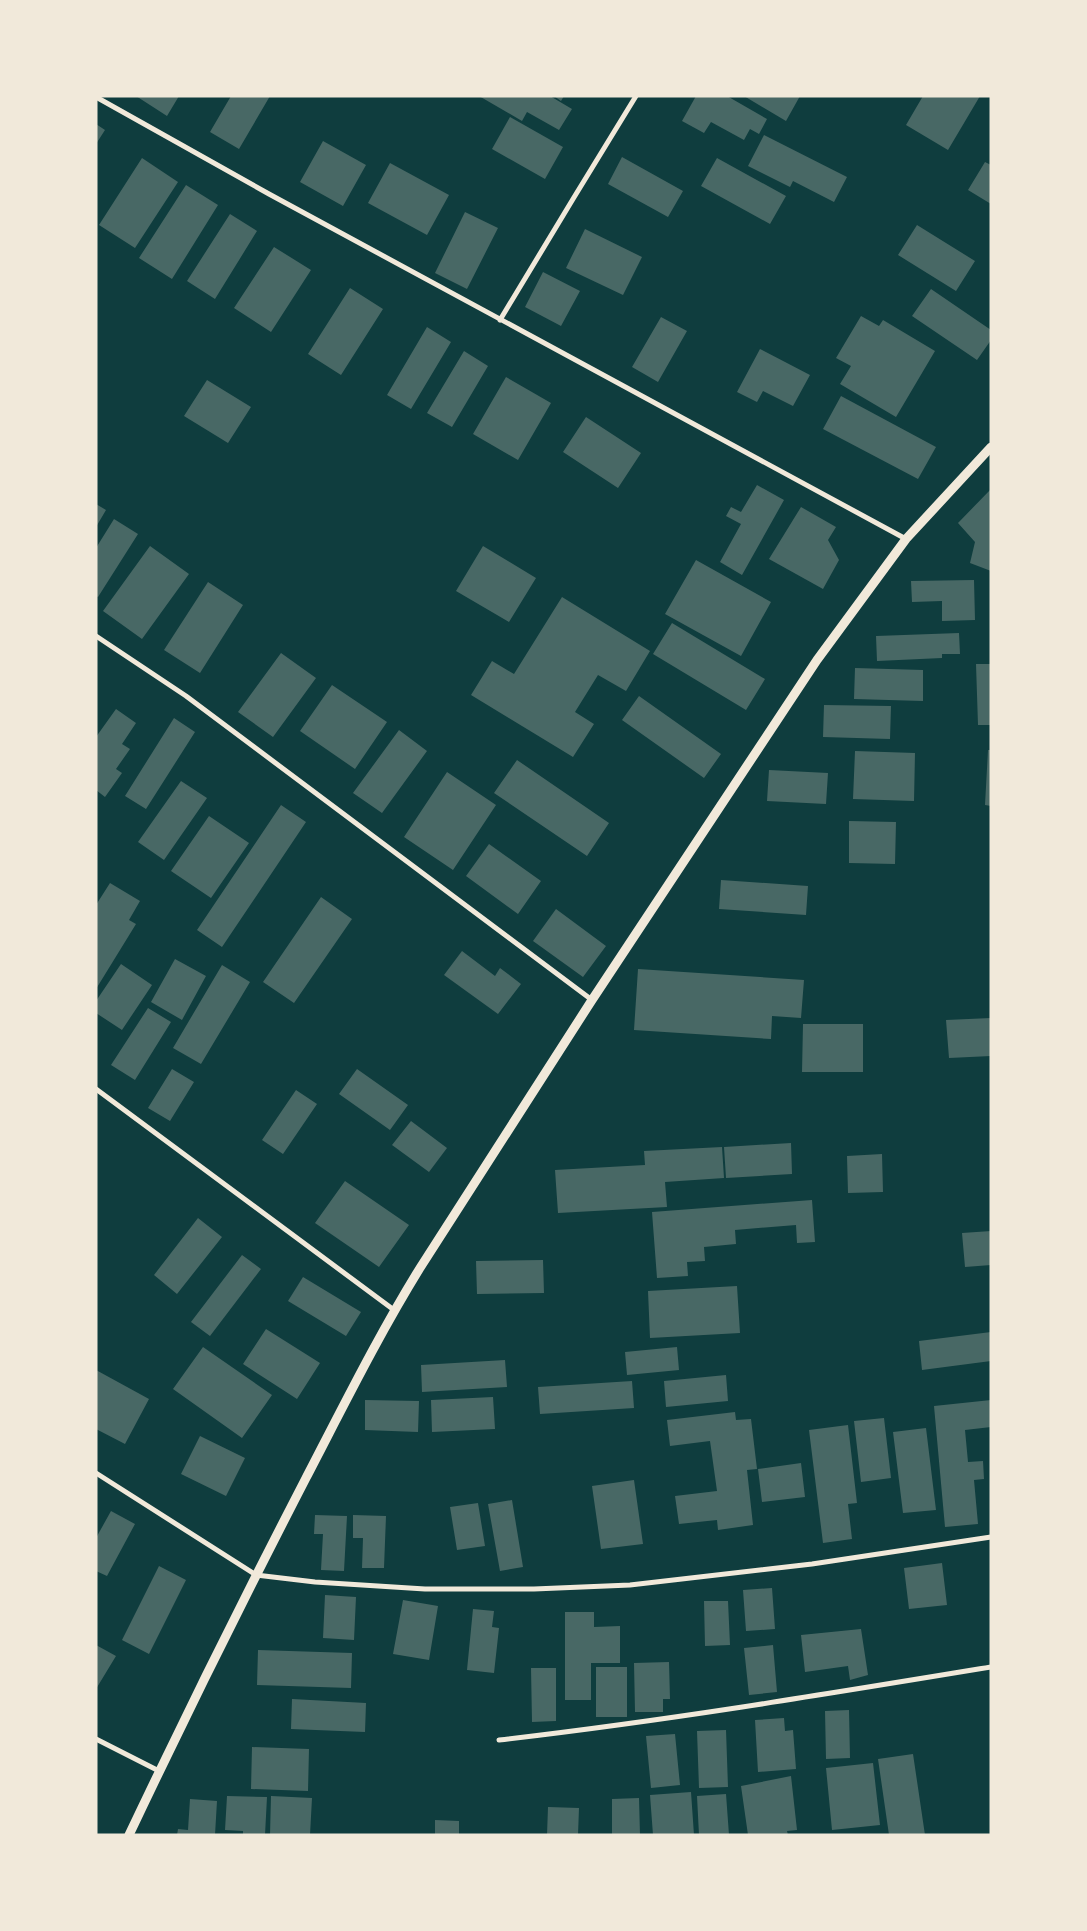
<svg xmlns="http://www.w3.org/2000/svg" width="1087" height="1931" font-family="'Exo 2',sans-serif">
  <rect width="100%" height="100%" fill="#0f3d3e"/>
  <path fill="#486865" d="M 136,96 L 179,96 L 167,116 Z
    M 231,96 L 270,96 L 239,149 L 210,132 Z
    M 479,96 L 550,96 L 572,109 L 559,130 L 527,112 L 522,121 Z
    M 554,96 L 564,96 L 561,101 Z
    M 696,96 L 727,96 L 767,119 L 759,134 L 750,129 L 744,140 L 711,122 L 704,133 L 682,121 Z
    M 744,96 L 800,96 L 786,121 Z
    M 923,96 L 980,96 L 948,150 L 906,125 Z
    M 510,117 L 563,147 L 545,179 L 492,149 Z
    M 96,124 L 105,130 L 96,144 Z
    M 764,135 L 847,177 L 834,202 L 793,181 L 790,187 L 748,166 Z
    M 323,141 L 366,165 L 343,206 L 300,182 Z
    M 622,157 L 683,191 L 668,217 L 608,184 Z
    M 142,158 L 178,182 L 135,248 L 99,225 Z
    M 717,158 L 786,196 L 770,224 L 701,186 Z
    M 985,162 L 991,165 L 991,204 L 968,190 Z
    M 390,163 L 449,195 L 427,235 L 368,203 Z
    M 186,185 L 218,205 L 172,279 L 139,258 Z
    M 465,212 L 498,228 L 467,289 L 435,273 Z
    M 230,214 L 257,231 L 215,299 L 187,281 Z
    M 917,225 L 975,261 L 956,291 L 898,255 Z
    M 585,229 L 642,257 L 623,295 L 566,268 Z
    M 274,247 L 311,270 L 271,332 L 234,308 Z
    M 543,272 L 580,291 L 561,326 L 525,307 Z
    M 350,288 L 383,309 L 341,375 L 308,354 Z
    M 931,289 L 991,330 L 991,340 L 977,360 L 912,316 Z
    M 861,316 L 879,326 L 883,320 L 935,351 L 896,417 L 840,384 L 851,366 L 836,358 Z
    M 661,317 L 687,331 L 658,382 L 632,367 Z
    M 427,327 L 451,342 L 411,409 L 387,395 Z
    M 760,349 L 810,375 L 793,406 L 763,391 L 757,402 L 737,392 Z
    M 464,351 L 488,366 L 452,427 L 427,413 Z
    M 506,377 L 551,403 L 518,460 L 473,434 Z
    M 207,380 L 251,407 L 228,443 L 184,416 Z
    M 841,396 L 936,447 L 918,479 L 823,429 Z
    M 586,417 L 641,453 L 618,488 L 563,452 Z
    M 757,485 L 784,500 L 742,575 L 720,562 L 741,524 L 726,516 L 731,507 L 741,512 Z
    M 991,489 L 991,571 L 970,563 L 975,542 L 958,523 Z
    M 96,504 L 106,510 L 96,527 Z
    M 801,507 L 836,527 L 828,540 L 839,560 L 823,589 L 769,559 Z
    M 114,519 L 138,534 L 98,597 L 96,596 L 96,548 Z
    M 150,546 L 189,574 L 142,639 L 103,611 Z
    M 483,546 L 536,578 L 509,622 L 456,591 Z
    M 696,560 L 771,602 L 741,656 L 665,614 Z
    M 974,580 L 975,620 L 942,621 L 942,601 L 912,602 L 911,581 Z
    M 208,582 L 243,605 L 200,673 L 164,650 Z
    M 562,597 L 650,651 L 626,691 L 598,675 L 575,712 L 594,724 L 573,757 L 471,695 L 492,661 L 514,674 Z
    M 672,623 L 765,679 L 746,710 L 653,654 Z
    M 959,633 L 960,654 L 942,654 L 942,658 L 877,661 L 876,636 Z
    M 281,653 L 316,678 L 273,737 L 238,712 Z
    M 976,664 L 991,664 L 991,725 L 978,725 Z
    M 855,668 L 923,670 L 923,701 L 854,699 Z
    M 332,685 L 387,722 L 355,769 L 300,731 Z
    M 639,696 L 721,754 L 704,778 L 622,720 Z
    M 824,705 L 891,706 L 890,739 L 823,737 Z
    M 116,709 L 136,723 L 122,744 L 130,749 L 116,769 L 122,773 L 105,797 L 96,790 L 96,737 Z
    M 174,718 L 195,732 L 146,809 L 125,796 Z
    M 399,730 L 427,751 L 382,813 L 353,793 Z
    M 988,750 L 991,750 L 991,806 L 985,805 Z
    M 855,751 L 915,753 L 914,801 L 853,799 Z
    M 517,760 L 609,823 L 587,856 L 494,793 Z
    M 769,770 L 828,773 L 826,804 L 767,801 Z
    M 447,772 L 496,805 L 453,870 L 404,837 Z
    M 181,781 L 207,798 L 164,860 L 138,842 Z
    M 281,805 L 306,822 L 222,947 L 197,930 Z
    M 209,816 L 249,843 L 211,898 L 171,871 Z
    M 849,821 L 896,822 L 895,864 L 849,863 Z
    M 489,844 L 541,881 L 518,914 L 466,876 Z
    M 721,880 L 808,886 L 806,915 L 719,909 Z
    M 110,883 L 140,901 L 129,920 L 136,924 L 96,989 L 96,905 Z
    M 321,897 L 352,919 L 294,1003 L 263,982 Z
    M 556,909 L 606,946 L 583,977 L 533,941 Z
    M 462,951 L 495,976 L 500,968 L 521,984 L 498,1014 L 444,975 Z
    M 175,959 L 206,976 L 182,1020 L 151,1002 Z
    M 121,964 L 152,985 L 122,1030 L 96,1013 L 96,1001 Z
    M 222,965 L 250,982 L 201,1064 L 173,1048 Z
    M 638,969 L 804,980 L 801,1018 L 772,1016 L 771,1039 L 634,1030 Z
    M 148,1008 L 171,1022 L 135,1080 L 111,1065 Z
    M 991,1018 L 991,1056 L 949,1058 L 946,1020 Z
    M 803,1024 L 863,1024 L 863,1072 L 802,1072 Z
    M 172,1069 L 194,1082 L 170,1121 L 148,1108 Z
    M 357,1069 L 408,1105 L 390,1130 L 339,1094 Z
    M 296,1090 L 317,1104 L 283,1154 L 262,1140 Z
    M 411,1121 L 447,1148 L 429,1172 L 392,1145 Z
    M 791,1143 L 792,1174 L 726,1178 L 724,1147 Z
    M 722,1147 L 724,1178 L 665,1182 L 667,1207 L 558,1213 L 555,1170 L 645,1165 L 644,1151 Z
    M 882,1154 L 883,1192 L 848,1193 L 847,1156 Z
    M 345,1181 L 409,1225 L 379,1267 L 315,1223 Z
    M 812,1200 L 815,1242 L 797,1243 L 796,1225 L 735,1230 L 736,1244 L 704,1247 L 705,1261 L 687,1262 L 688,1276 L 657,1278 L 652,1212 Z
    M 198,1218 L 222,1237 L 177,1294 L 154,1275 Z
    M 991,1231 L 991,1265 L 965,1267 L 962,1233 Z
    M 242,1255 L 261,1269 L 210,1336 L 191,1322 Z
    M 543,1260 L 544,1293 L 477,1294 L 476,1261 Z
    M 303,1277 L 361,1312 L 346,1336 L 288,1301 Z
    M 737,1286 L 740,1333 L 650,1338 L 648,1291 Z
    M 266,1329 L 320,1363 L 297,1399 L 243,1364 Z
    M 991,1332 L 991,1361 L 922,1370 L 919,1341 Z
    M 203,1347 L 272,1395 L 242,1438 L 173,1389 Z
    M 677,1347 L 679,1370 L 627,1375 L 625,1352 Z
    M 505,1360 L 507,1387 L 422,1392 L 421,1365 Z
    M 96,1370 L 149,1399 L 125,1444 L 96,1429 Z
    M 726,1375 L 728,1401 L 666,1407 L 664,1381 Z
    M 632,1381 L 634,1408 L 540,1414 L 538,1387 Z
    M 493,1397 L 495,1429 L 432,1432 L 431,1400 Z
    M 365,1400 L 419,1401 L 418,1432 L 365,1430 Z
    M 991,1400 L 991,1427 L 965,1430 L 968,1462 L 983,1461 L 984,1479 L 974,1480 L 978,1524 L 945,1527 L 934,1406 Z
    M 735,1412 L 736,1420 L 751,1419 L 757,1469 L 747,1470 L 753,1525 L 718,1530 L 717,1520 L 679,1524 L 675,1496 L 717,1491 L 710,1441 L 670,1446 L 667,1420 Z
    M 884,1418 L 891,1478 L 861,1482 L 854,1421 Z
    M 848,1425 L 857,1503 L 848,1504 L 852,1539 L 823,1543 L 809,1430 Z
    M 926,1428 L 936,1510 L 903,1513 L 893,1432 Z
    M 200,1436 L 245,1458 L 226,1496 L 181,1474 Z
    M 801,1463 L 805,1497 L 762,1502 L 758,1469 Z
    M 634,1480 L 643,1544 L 601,1549 L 592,1486 Z
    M 512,1500 L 523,1567 L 500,1571 L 488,1504 Z
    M 478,1503 L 485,1546 L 457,1550 L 450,1507 Z
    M 111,1511 L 135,1524 L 107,1576 L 96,1571 L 96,1538 Z
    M 315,1515 L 347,1516 L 344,1571 L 321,1570 L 323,1534 L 314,1534 Z
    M 353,1515 L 386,1516 L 384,1568 L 362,1568 L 363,1538 L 353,1538 Z
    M 942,1563 L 947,1605 L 909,1609 L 904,1568 Z
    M 159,1566 L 186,1580 L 149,1654 L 122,1640 Z
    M 772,1588 L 775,1629 L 746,1631 L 743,1590 Z
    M 325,1595 L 356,1597 L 354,1640 L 323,1638 Z
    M 403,1600 L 438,1606 L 429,1660 L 393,1654 Z
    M 704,1601 L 728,1601 L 730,1645 L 705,1646 Z
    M 473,1609 L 494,1611 L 492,1627 L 499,1628 L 494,1673 L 467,1670 Z
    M 565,1612 L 594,1612 L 594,1627 L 620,1626 L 620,1663 L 591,1663 L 591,1700 L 565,1700 Z
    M 861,1629 L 868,1675 L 850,1680 L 848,1666 L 805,1672 L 801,1635 Z
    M 96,1645 L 116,1656 L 96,1689 Z
    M 773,1645 L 777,1692 L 749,1695 L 744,1648 Z
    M 258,1650 L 352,1653 L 351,1688 L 257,1685 Z
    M 669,1662 L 670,1699 L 663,1699 L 663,1712 L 635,1712 L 634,1663 Z
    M 596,1667 L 627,1667 L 627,1717 L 596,1717 Z
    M 531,1668 L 556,1668 L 556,1721 L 532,1722 Z
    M 292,1699 L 366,1703 L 365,1732 L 291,1729 Z
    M 849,1710 L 850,1758 L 826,1759 L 825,1711 Z
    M 784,1718 L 785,1731 L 793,1730 L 796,1769 L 758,1772 L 755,1720 Z
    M 726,1730 L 728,1787 L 699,1788 L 697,1731 Z
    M 675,1734 L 680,1785 L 651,1788 L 646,1736 Z
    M 252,1747 L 309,1749 L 308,1791 L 251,1789 Z
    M 913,1754 L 925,1835 L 889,1835 L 878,1759 Z
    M 873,1763 L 880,1825 L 832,1830 L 826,1768 Z
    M 791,1776 L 797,1830 L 787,1831 L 788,1835 L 748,1835 L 741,1786 Z
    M 691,1792 L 694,1835 L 653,1835 L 650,1795 Z
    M 726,1794 L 729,1835 L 699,1835 L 697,1796 Z
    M 227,1796 L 267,1797 L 265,1835 L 243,1835 L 243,1831 L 225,1830 Z
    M 271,1796 L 312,1798 L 310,1835 L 270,1835 Z
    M 639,1798 L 640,1835 L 612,1835 L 612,1799 Z
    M 190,1799 L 217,1801 L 215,1835 L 177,1835 L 178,1829 L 188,1830 Z
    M 548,1807 L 579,1808 L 578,1835 L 547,1835 Z
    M 435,1820 L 459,1821 L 459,1835 L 435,1835 Z"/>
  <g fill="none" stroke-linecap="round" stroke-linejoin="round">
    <path stroke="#f1e9da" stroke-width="5" d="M 96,97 L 269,194 L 906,539
      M 500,320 L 573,199 L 636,96
      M 96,636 L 186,696 L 592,1000
      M 96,1089 L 394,1310
      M 96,1473 L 256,1575 L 315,1582 L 425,1589 L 534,1589 L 630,1585 L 812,1564 L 991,1537
      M 96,1739 L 159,1771
      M 499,1740 C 664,1721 827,1694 991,1667"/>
    <path stroke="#f1e9da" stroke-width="9" d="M 129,1835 C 186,1715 245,1596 306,1478 C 343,1407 378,1336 420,1268 L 592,1000 L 817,660 L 906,539 L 991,447"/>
  </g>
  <rect width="1087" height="1931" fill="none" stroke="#f1e9da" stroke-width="195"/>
</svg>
